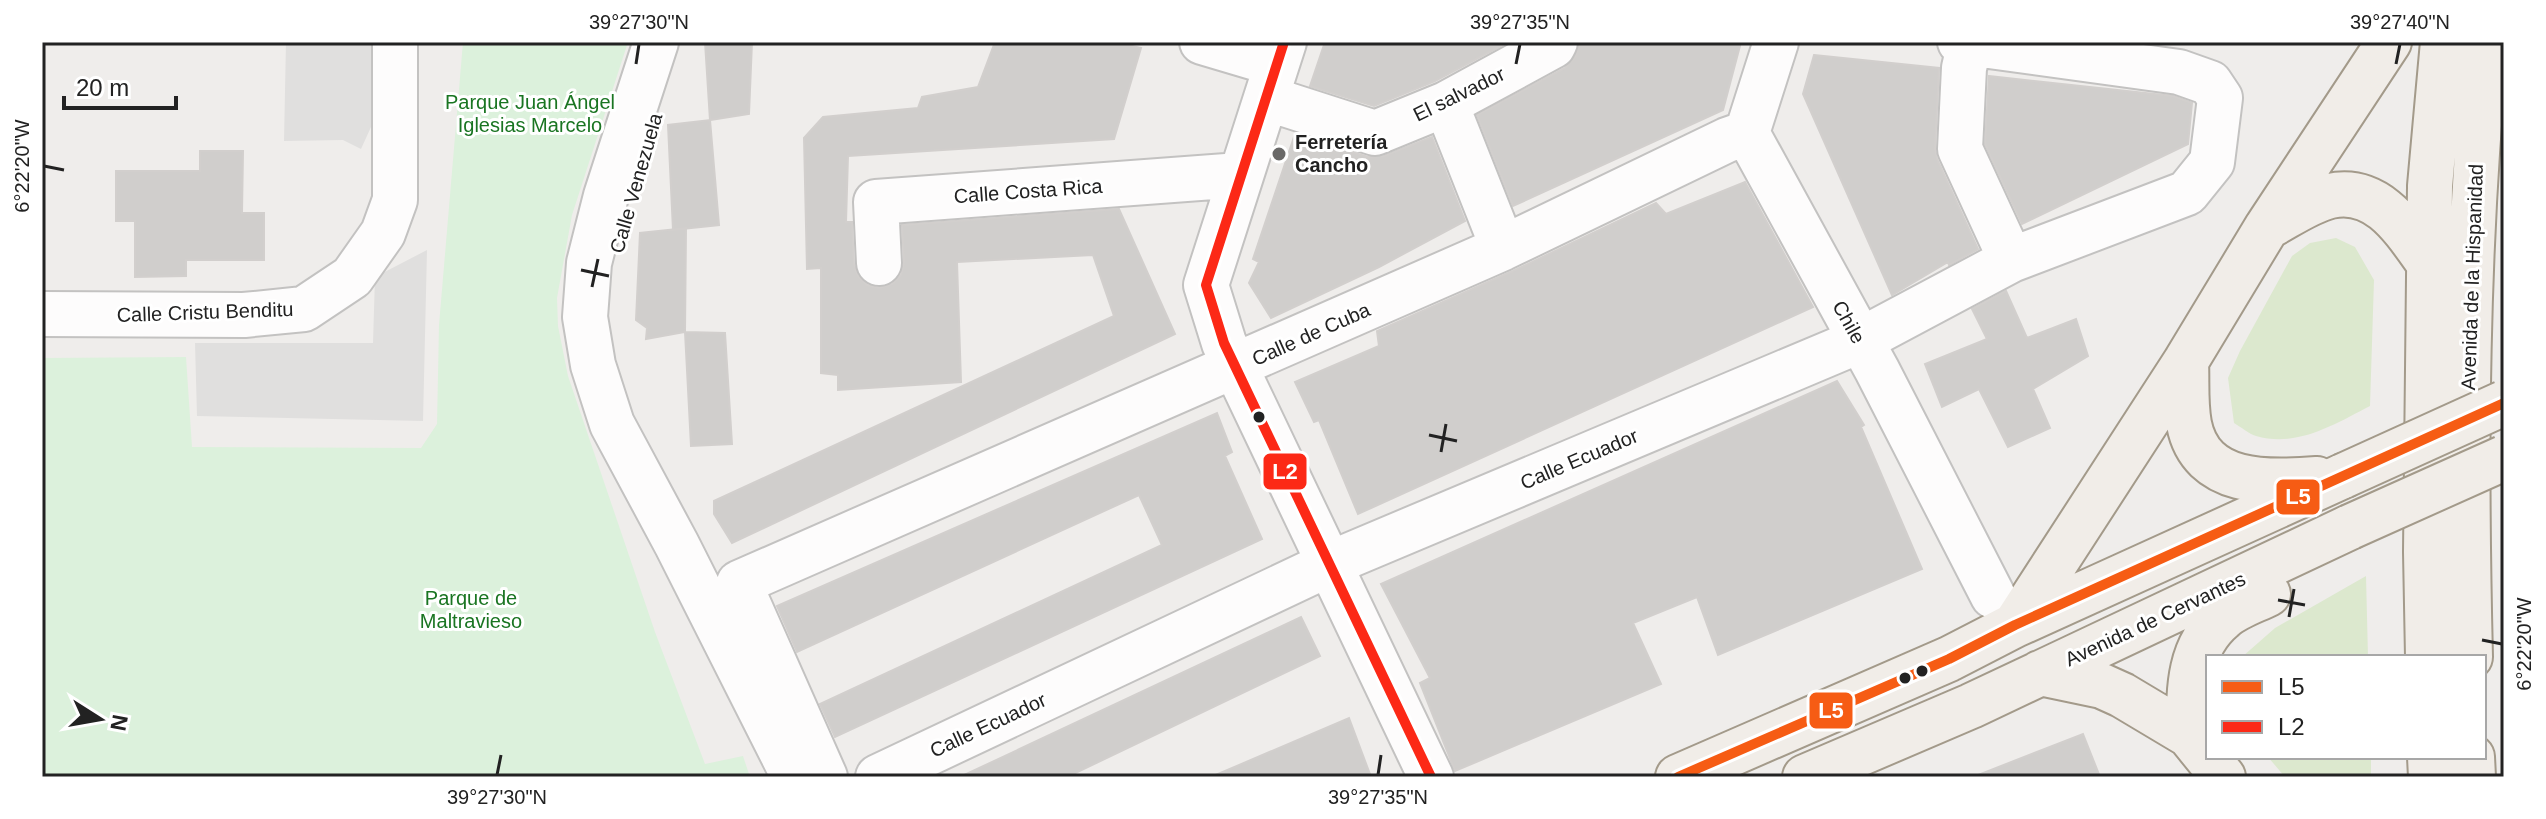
<svg xmlns="http://www.w3.org/2000/svg" width="2546" height="819" font-family="Arial,sans-serif">
  <rect width="100%" height="100%" fill="#efedeb"/>
  <path fill="#dce8ce" d="M 2336,238 L 2355,247 L 2374,280 L 2370,406 C 2335,424 2297,448 2256,436 C 2249,434 2241,427 2234,423 L 2228,378 L 2240,351 L 2292,256 L 2310,243 Z
    M 2366,576 L 2368,657 L 2242,657 L 2275,628 Z
    M 2268,757 L 2371,757 L 2371,777 L 2285,777 Z"/>
  <path fill="#dcf1dc" d="M 463,42 L 628,42 L 572,215 L 557,298 L 558,326 L 568,376 L 655,632 L 705,764 L 743,756 L 750,777 L 42,777 L 42,358 L 186,357 L 192,447 L 421,448 L 437,424 L 439,325 Z"/>
  <path fill="#e0dfde" d="M 286,42 L 371,42 L 371,127 L 361,149 L 343,140 L 284,141 Z
    M 427,250 L 423,421 L 197,416 L 195,343 L 373,343 L 375,277 Z"/>
  <path fill="#d0cecc" stroke="#d2cfcd" stroke-width="2" d="M 705,42 L 752,42 L 749,114 L 710,120 Z
    M 995,42 L 1115,42 L 1141,48 L 1114,139 L 848,156 L 846,222 L 852,222 L 854,264 L 858,276 L 867,285 L 879,288 L 892,284 L 901,275 L 904,262 L 902,225 L 1119,209 L 1175,334 L 732,543 L 714,514 L 714,501 L 1114,316 L 1093,255 L 957,262 L 961,382 L 838,390 L 838,375 L 821,373 L 821,268 L 807,269 L 804,138 L 823,117 L 918,108 L 922,97 L 978,87 Z
    M 1325,42 L 1508,42 L 1435,81 L 1374,106 L 1310,86 Z
    M 1580,42 L 1741,42 L 1723,110 L 1513,206 L 1477,115 L 1565,68 L 1575,57 Z
    M 1814,55 L 1939,68 L 1935,148 L 1937,159 L 1978,249 L 1949,265 L 1948,262 L 1892,295 L 1803,94 Z
    M 1989,76 L 2173,96 L 2192,103 L 2188,144 L 2022,224 L 1985,144 Z
    M 710,120 L 719,225 L 673,230 L 668,125 Z
    M 1295,134 L 1368,157 L 1384,156 L 1432,137 L 1465,221 L 1379,267 L 1271,318 L 1249,283 L 1259,262 L 1253,259 Z
    M 200,151 L 243,151 L 242,213 L 264,213 L 264,260 L 186,260 L 186,276 L 135,277 L 135,221 L 116,221 L 116,171 L 200,171 Z
    M 1745,182 L 1813,307 L 1358,514 L 1319,420 L 1314,422 L 1295,382 L 1379,346 L 1377,331 L 1513,271 L 1656,203 L 1666,214 Z
    M 686,228 L 685,332 L 646,339 L 647,328 L 636,320 L 640,233 Z
    M 2006,291 L 2027,338 L 2076,319 L 2088,356 L 2033,389 L 2050,428 L 2008,447 L 1979,389 L 1942,407 L 1925,364 L 1987,339 L 1972,309 Z
    M 685,332 L 725,333 L 732,444 L 691,446 Z
    M 1837,381 L 1864,425 L 1861,427 L 1922,569 L 1718,655 L 1697,597 L 1633,623 L 1661,684 L 1455,771 L 1420,683 L 1430,678 L 1381,584 Z
    M 1217,413 L 1232,452 L 1225,456 L 1262,539 L 835,737 L 820,704 L 1162,545 L 1139,495 L 797,652 L 777,606 Z
    M 1301,617 L 1320,656 L 1067,777 L 960,777 Z
    M 1349,718 L 1371,777 L 1211,777 Z
    M 2083,734 L 2100,777 L 1979,777 L 1978,775 Z"/>
  <g fill="none" stroke-linecap="round" stroke-linejoin="round">
    <g stroke="#c3c2c1" stroke-width="48">
      <path id="minor" d="M 656,42 L 606,196 L 589,263 L 585,317 L 593,365 L 612,424 L 677,545 L 794,777
        M 1202,42 L 1276,64
        M 1284,42 L 1206,285 L 1224,343 L 1431,777
        M 1776,42 L 1747,133 L 1877,370 L 1993,596
        M 1970,42 L 1964,68 L 1960,149 L 2011,260
        M 1266,98 L 1375,133 L 1446,104 L 1553,46 L 1555,42
        M 1446,104 L 1503,248
        M 879,263 L 876,202 L 1240,175
        M 42,314 L 244,315 L 304,309 L 352,277 L 383,233 L 395,200 L 395,42
        M 825,777 L 739,583 L 1503,248 L 1727,140 L 1747,133
        M 878,777 L 1329,564 L 1859,341 L 2011,260 L 2187,193 L 2212,162 L 2220,98 L 2210,83 L 2179,72 L 1960,42"/>
    </g>
    <g stroke="#a39a8a" stroke-width="48">
      <path id="major" d="M 2269,226 C 2288,216 2309,201 2330,196 C 2379,185 2406,232 2430,265
        M 2186,361 C 2187,382 2185,403 2189,424 C 2201,486 2268,483 2317,479
        M 2015,625 L 2186,361 L 2267,227 L 2389,42
        M 2428,657 L 2426,552 L 2430,186 L 2443,42
        M 2470,657 C 2465,452 2466,247 2486,42
        M 2040,673 L 2102,686 L 2122,695 L 2189,735 L 2223,777
        M 2189,735 C 2189,692 2187,648 2223,618 C 2235,607 2254,601 2268,594
        M 2430,757 L 2431,777
        M 2472,757 L 2473,777
        M 1678,777 L 1949,659 L 2015,625 L 2343,476
        M 1805,777 L 1971,706 L 2350,527"/>
    </g>
    <use href="#minor" stroke="#fdfcfc" stroke-width="44"/>
    <use href="#major" stroke="#f1ede8" stroke-width="44"/>
    <g stroke="#a39a8a" stroke-width="48" stroke-linecap="butt">
      <path id="major-bridge" d="M 2343,476 L 2504,403
        M 2350,527 L 2504,458"/>
    </g>
    <use href="#major-bridge" stroke="#f1ede8" stroke-width="44"/>
    <g stroke="#fff" stroke-width="16">
      <path id="bus-1" d="M 1678,777 L 1949,659 L 2015,625 L 2504,403"/>
    </g>
    <g stroke="#fff" stroke-width="16">
      <path id="bus-2" d="M 1284,42 L 1206,285 L 1224,343 L 1431,777"/>
    </g>
    <use href="#bus-1" stroke="#f65c14" stroke-width="10"/>
    <use href="#bus-2" stroke="#fc2916" stroke-width="10"/>
  </g>
  <path fill="none" stroke="#222" stroke-width="3" d="M 636,64 L 639,44M 1516,64 L 1520,44M 2396,64 L 2400,44M 44,166 L 64,170M 581,270 L 609,276M 592,287 L 598,259M 1429,435 L 1457,441M 1441,452 L 1446,424M 2278,600 L 2305,605M 2289,617 L 2294,589M 2482,640 L 2502,644M 497,775 L 501,755M 1378,775 L 1381,755"/>
  <circle fill="#6a6968" stroke="#fff" stroke-width="3" cx="1279" cy="154" r="8"/>
  <g fill="#222" stroke="#fff" stroke-width="3">
    <circle cx="1259" cy="417" r="7"/>
    <circle cx="1922" cy="671" r="7"/>
    <circle cx="1905" cy="678" r="7"/>
  </g>
  <g text-anchor="middle" dominant-baseline="central" stroke-width="6" stroke-linejoin="round" paint-order="stroke">
    <g font-size="20" fill="#222" stroke="#fff">
      <text transform="translate(1459 94) rotate(-26)">El salvador</text>
      <text transform="translate(636 183) rotate(-74)">Calle Venezuela</text>
      <text transform="translate(1028 191) rotate(-4)">Calle Costa Rica</text>
      <text transform="translate(2472 277) rotate(-88)">Avenida de la Hispanidad</text>
      <text transform="translate(205 312) rotate(-2)">Calle Cristu Benditu</text>
      <text transform="translate(1849 322) rotate(61)">Chile</text>
      <text transform="translate(1311 334) rotate(-24)">Calle de Cuba</text>
      <text transform="translate(1579 459) rotate(-23)">Calle Ecuador</text>
      <text transform="translate(2155 619) rotate(-25)">Avenida de Cervantes</text>
      <text transform="translate(988 725) rotate(-25)">Calle Ecuador</text>
    </g>
    <g font-size="20" fill="#1a7522" stroke="#fff">
      <text x="530" y="102">Parque Juan Ángel<tspan x="530" dy="23">Iglesias Marcelo</tspan></text>
      <text x="471" y="598">Parque de<tspan x="471" dy="23">Maltravieso</tspan></text>
    </g>
    <g font-size="20" font-weight="bold" fill="#222" stroke="#fff" text-anchor="start">
      <text x="1295" y="142">Ferretería<tspan x="1295" dy="23">Cancho</tspan></text>
    </g>
  </g>
  <g stroke="#fff" stroke-width="3">
    <rect x="1262" y="452" width="46" height="39" rx="8" fill="#fc2916"/>
    <rect x="2275" y="478" width="46" height="38" rx="8" fill="#f65c14"/>
    <rect x="1808" y="691" width="46" height="39" rx="8" fill="#f65c14"/>
  </g>
  <g font-size="22" text-anchor="middle" font-weight="bold" fill="#fff">
    <text x="1285" y="479">L2</text>
    <text x="2298" y="504">L5</text>
    <text x="1831" y="718">L5</text>
  </g>
  <rect width="2546" height="819" fill="none" stroke="#ffffff" stroke-width="88"/>
  <rect x="2206" y="655" width="280" height="104" fill="#ffffff" stroke="#a7a7a7" stroke-width="2"/>
  <rect x="2222" y="681" width="40" height="12" fill="#f65c14" stroke="#a7a7a7" stroke-width="2"/>
  <text x="2278" y="695" font-size="24" fill="#222222">L5</text>
  <rect x="2222" y="721" width="40" height="12" fill="#fc2916" stroke="#a7a7a7" stroke-width="2"/>
  <text x="2278" y="735" font-size="24" fill="#222222">L2</text>
  <g transform="translate(100 719) rotate(101)" stroke="#ffffff" stroke-width="6" paint-order="stroke">
  <path d="M0-6L14 30L0 20L-14 30Z" fill="#222222"/>
  <text y="-12" font-size="22" font-weight="bold" text-anchor="middle" fill="#222222">N</text>
  </g>
  <path d="M64 96v12h112v-12" fill="none" stroke="#222222" stroke-width="4"/>
  <text x="76" y="96" font-size="24" fill="#222222" stroke="#ffffff" stroke-width="6" paint-order="stroke">20 m</text>
  <rect x="44" y="44" width="2458" height="731" fill="none" stroke="#222" stroke-width="3"/>
  <g font-size="20" text-anchor="middle" fill="#222">
    <text x="639" y="29">39°27'30"N</text>
    <text x="1520" y="29">39°27'35"N</text>
    <text x="2400" y="29">39°27'40"N</text>
    <text transform="translate(22 166) rotate(-90)" y="7">6°22'20"W</text>
    <text transform="translate(2524 644) rotate(-90)" y="7">6°22'20"W</text>
    <text x="497" y="804">39°27'30"N</text>
    <text x="1378" y="804">39°27'35"N</text>
  </g>
</svg>
